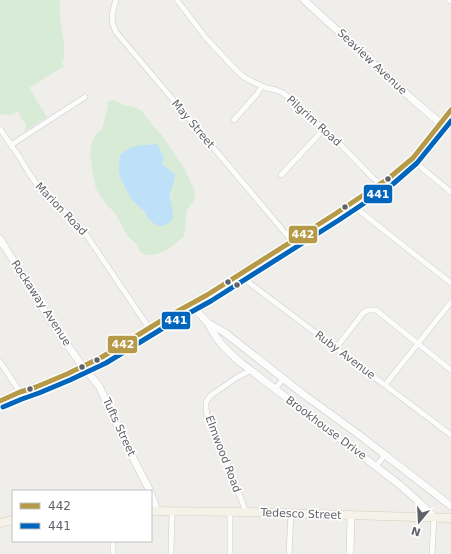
<svg xmlns="http://www.w3.org/2000/svg" width="451" height="554" font-family="'DejaVu Sans',sans-serif">
  <rect width="100%" height="100%" fill="#efeeea"/>
  <path fill="#d8ebd6" fill-rule="evenodd" d="M 0,0 L 60,0 L 60,18 L 64,43 L 64,59 L 61,62 L 64,66 L 29,88 L 47,117 L 25,131 L 26,124 L 19,115 L 19,111 L 10,115 L 0,114 Z
    M 114,100 L 126,106 L 132,106 L 142,111 L 153,126 L 161,134 L 184,168 L 195,191 L 194,200 L 187,210 L 184,236 C 176,244 161,256 149,255 C 146,255 143,253 140,252 L 137,245 L 127,235 L 115,213 L 106,204 L 96,189 L 92,168 L 90,155 L 92,142 L 96,134 L 102,129 L 108,105 L 106,102 ZM 157,144 L 164,157 L 162,164 L 170,170 L 175,178 L 171,188 L 171,201 L 159,226 C 146,218 129,193 121,179 L 148,145 Z"/>
  <path fill="#bfe0f9" d="M 157,144 L 164,157 L 162,164 L 170,170 L 175,175 C 175,182 171,188 170,195 C 170,203 173,210 173,218 L 169,223 L 162,226 L 159,226 L 153,223 L 148,218 L 145,212 L 132,200 L 121,179 L 119,171 L 120,155 C 134,143 140,146 157,144 Z"/>
  <g fill="none" stroke-linecap="round" stroke-linejoin="round">
    <g stroke="#cbcccc" stroke-width="6">
      <path id="street" d="M 116,0 C 112,12 110,21 116,32 L 292,241
        M 177,0 L 206,38 L 236,70 L 244,77 L 253,82 L 267,88 L 276,90 L 283,93 L 292,100 L 341,145 L 373,178 L 380,183
        M 449,0 L 451,1
        M 234,120 L 257,94 L 262,86
        M 0,129 L 20,158 L 29,173 L 42,192 L 47,198 L 60,207 L 72,217 L 87,236 L 149,328
        M 11,145 L 85,97
        M 413,158 L 423,169 L 451,192
        M 281,175 L 324,129
        M 351,203 L 361,212 L 395,239 L 451,283
        M 239,275 L 451,435
        M 336,348 L 363,313 L 368,310 L 376,310 L 451,370
        M 0,362 L 20,392
        M 385,385 L 451,302
        M 275,389 L 284,378
        M 376,466 L 385,455
        M 230,512 L 230,554
        M 246,512 L 222,450 L 207,415 L 206,408 L 206,402 L 210,396 L 236,378 L 251,370
        M 113,554 L 113,541
        M 171,554 L 172,511
        M 289,554 L 291,514
        M 432,554 L 434,517"/>
    </g>
    <g stroke="#cacacb" stroke-width="8">
      <path id="secondary" d="M 304,0 L 411,98 L 440,123
        M 0,239 L 56,329 L 83,367 L 99,386 L 131,454 L 150,491
        M 191,305 L 208,323 L 224,332 L 303,394 L 358,434 L 451,506
        M 208,323 C 216,340 226,350 240,362 L 400,485 L 419,502 L 434,517
        M 0,401 L 20,392 L 36,387 L 67,374 L 102,357 L 169,316 L 207,295 L 335,214 L 389,178 L 413,158 L 451,110
        M 151,494 L 157,511
        M 350,554 L 351,515"/>
    </g>
    <g stroke="#d7ceb8" stroke-width="9">
      <path id="primary" d="M 151,511 L 246,512 L 451,518
        M 0,523 L 13,520"/>
    </g>
    <use href="#street" stroke="#fdfcfc" stroke-width="5"/>
    <use href="#secondary" stroke="#fdfcfc" stroke-width="7"/>
    <use href="#primary" stroke="#f4f2e9" stroke-width="8"/>
    <g stroke="#fff" stroke-width="8">
      <path id="bus-1" d="M 0,401 L 20,392 L 36,387 L 67,374 L 102,357 L 169,316 L 207,295 L 335,214 L 389,178 L 413,158 L 451,110"/>
    </g>
    <g stroke="#fff" stroke-width="8">
      <path id="bus-2" d="M 3,407 L 22,399 L 39,393 L 70,380 L 106,363 L 173,322 L 211,301 L 339,220 L 393,184 L 417,163 L 451,121"/>
    </g>
    <use href="#bus-1" stroke="#b79a47" stroke-width="5"/>
    <use href="#bus-2" stroke="#0065bd" stroke-width="5"/>
  </g>
  <g fill="#5f6368" stroke="#fff" stroke-width="1.5">
    <circle cx="388" cy="179" r="3.5"/>
    <circle cx="345" cy="207" r="3.5"/>
    <circle cx="228" cy="282" r="3.5"/>
    <circle cx="237" cy="285" r="3.5"/>
    <circle cx="97" cy="360" r="3.5"/>
    <circle cx="82" cy="367" r="3.5"/>
    <circle cx="30" cy="389" r="3.5"/>
  </g>
  <g text-anchor="middle" dominant-baseline="central" stroke-width="3.5" stroke-linejoin="round" paint-order="stroke">
    <g font-size="11" fill="#5f6368" stroke="#fff">
      <text transform="translate(372 62) rotate(43)">Seaview Avenue</text>
      <text transform="translate(314 121) rotate(42)">Pilgrim Road</text>
      <text transform="translate(193 124) rotate(50)">May Street</text>
      <text transform="translate(61 209) rotate(46)">Marion Road</text>
      <text transform="translate(41 303) rotate(57)">Rockaway Avenue</text>
      <text transform="translate(345 355) rotate(37)">Ruby Avenue</text>
      <text transform="translate(119 427) rotate(65)">Tufts Street</text>
      <text transform="translate(326 428) rotate(37)">Brookhouse Drive</text>
      <text transform="translate(223 454) rotate(69)">Elmwood Road</text>
      <text transform="translate(301 514) rotate(2)">Tedesco Street</text>
    </g>
  </g>
  <g stroke="#fff" stroke-width="1.5">
    <rect x="363" y="184" width="30" height="20" rx="4" fill="#0065bd"/>
    <rect x="288" y="225" width="30" height="19" rx="4" fill="#b79a47"/>
    <rect x="161" y="311" width="30" height="19" rx="4" fill="#0065bd"/>
    <rect x="107" y="335" width="31" height="19" rx="4" fill="#b79a47"/>
  </g>
  <g font-size="11" text-anchor="middle" font-weight="bold" fill="#fff">
    <text x="378" y="198">441</text>
    <text x="303" y="238">442</text>
    <text x="176" y="324">441</text>
    <text x="123" y="348">442</text>
  </g>
  <rect x="12" y="490" width="140" height="52" fill="#ffffff" stroke="#bfc1c3"/>
  <rect x="20" y="503" width="20" height="6" fill="#b79a47" stroke="#bfc1c3"/>
  <text x="48" y="510" font-size="12" fill="#5f6368">442</text>
  <rect x="20" y="523" width="20" height="6" fill="#0065bd" stroke="#bfc1c3"/>
  <text x="48" y="530" font-size="12" fill="#5f6368">441</text>
  <g transform="translate(419 522) rotate(198)" stroke="#ffffff" stroke-width="3" paint-order="stroke">
  <path d="M0-3L7 15L0 10L-7 15Z" fill="#5f6368"/>
  <text y="-6" font-size="11" font-weight="bold" text-anchor="middle" fill="#5f6368">N</text>
  </g>
</svg>
